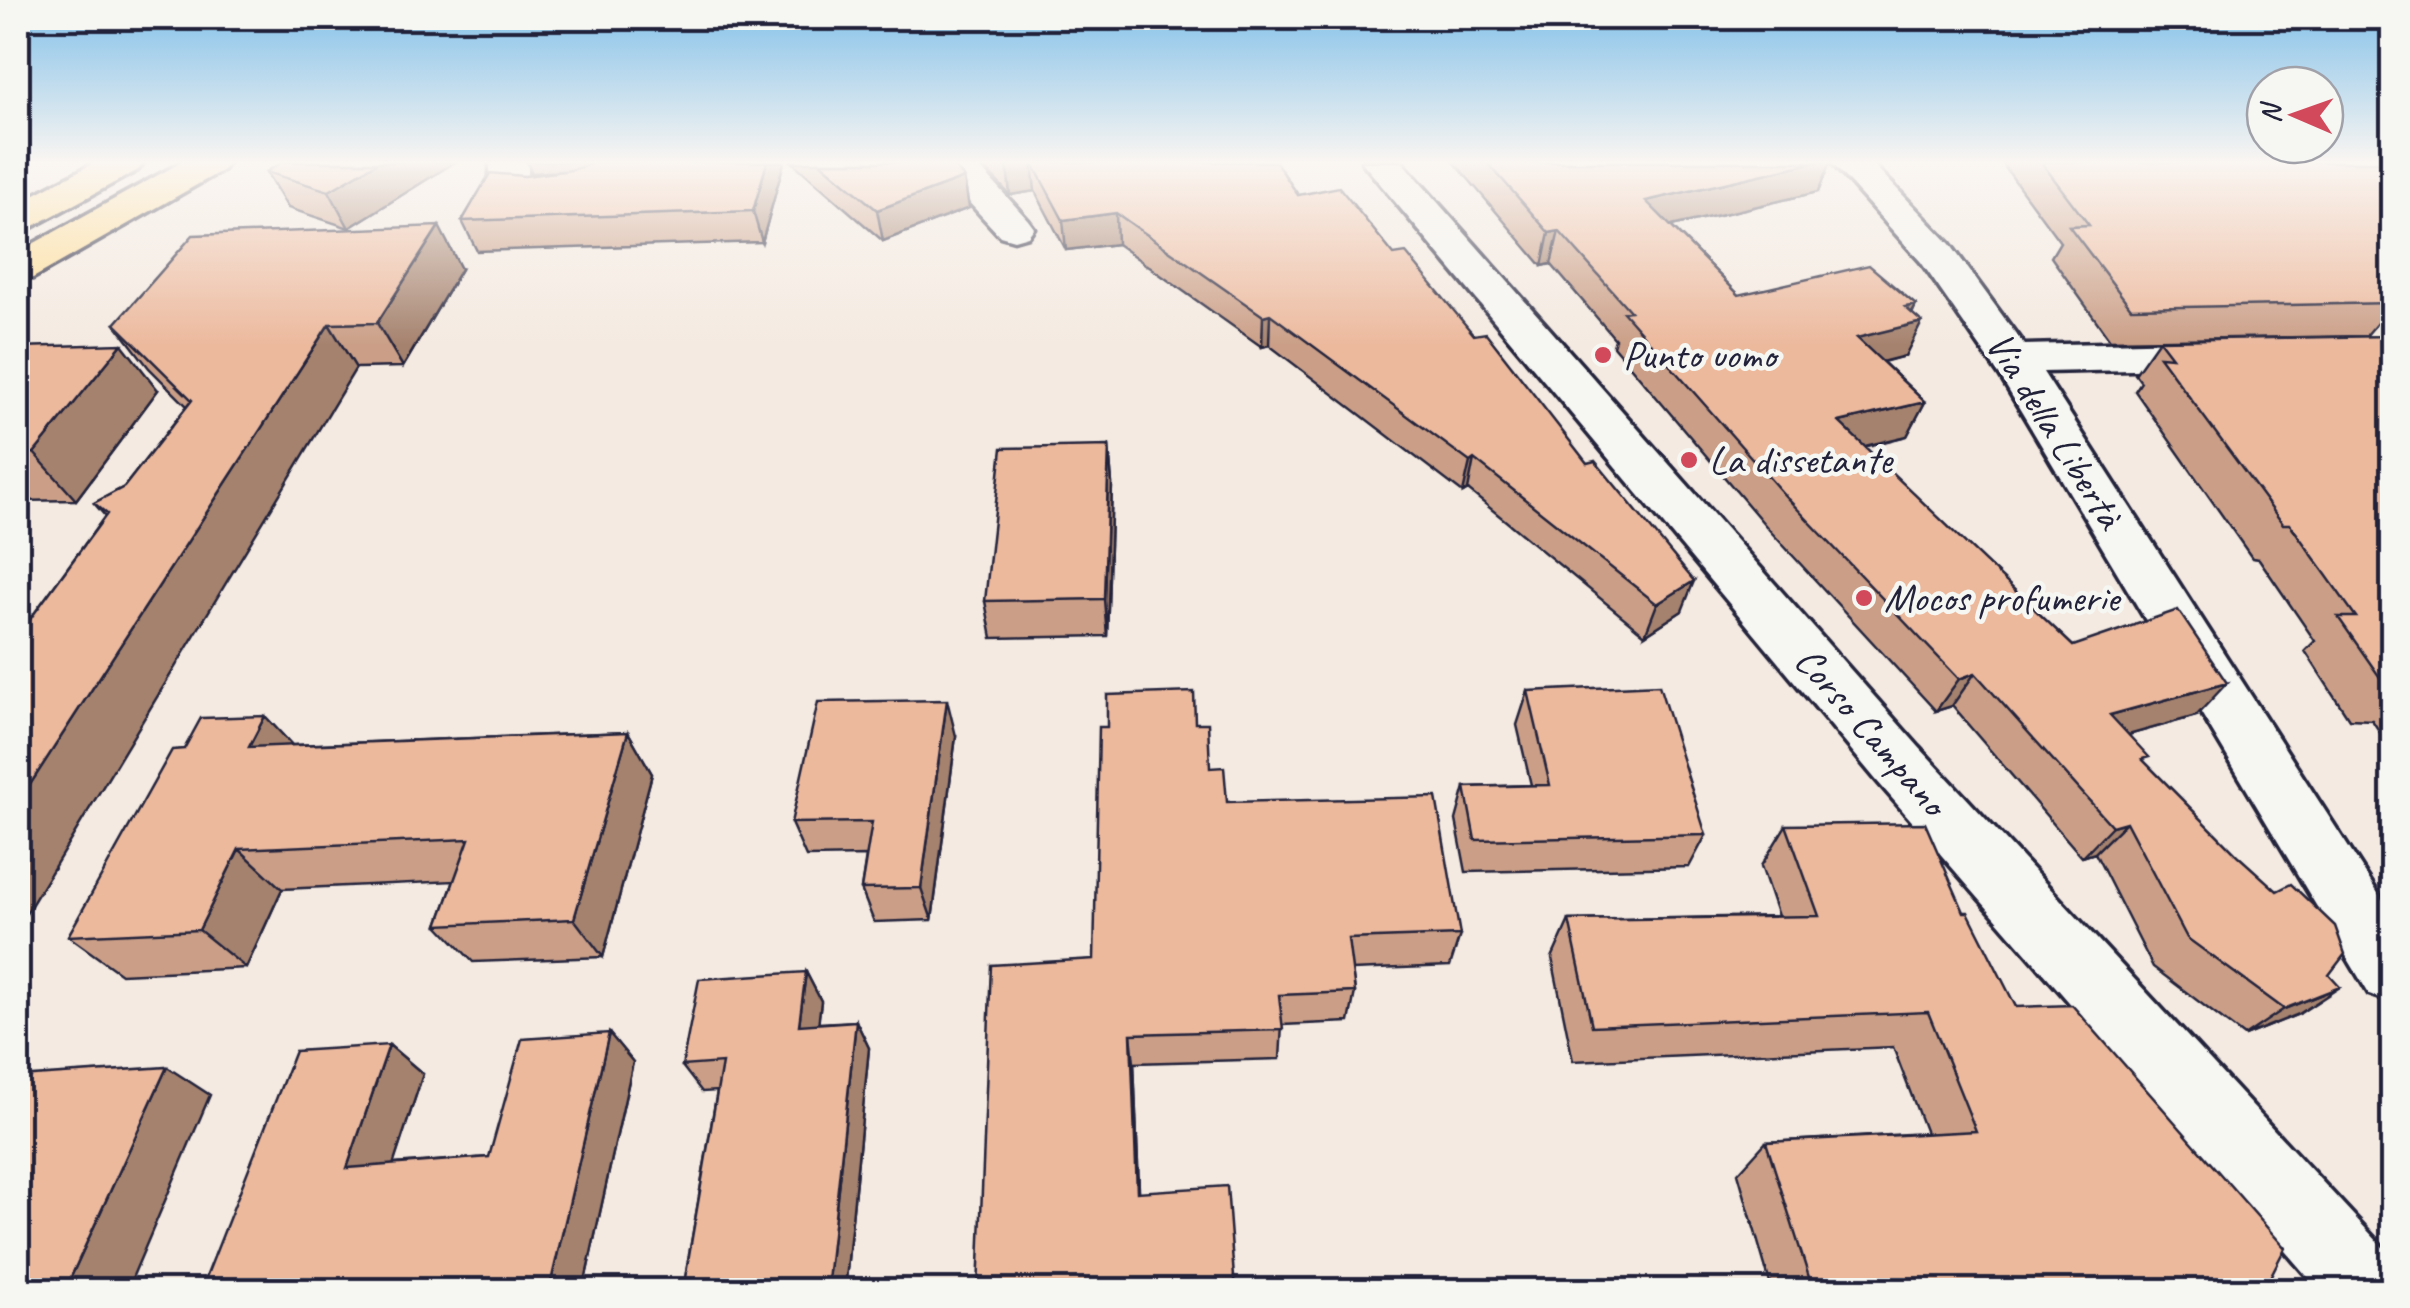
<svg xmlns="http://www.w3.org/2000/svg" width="2410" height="1308" font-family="Caveat,sans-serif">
  <rect width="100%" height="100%" fill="#f4eae1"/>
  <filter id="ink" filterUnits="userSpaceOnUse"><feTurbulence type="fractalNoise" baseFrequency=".01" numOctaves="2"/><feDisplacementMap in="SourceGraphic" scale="20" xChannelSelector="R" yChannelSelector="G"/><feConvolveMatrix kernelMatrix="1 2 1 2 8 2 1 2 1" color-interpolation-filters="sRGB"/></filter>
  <g filter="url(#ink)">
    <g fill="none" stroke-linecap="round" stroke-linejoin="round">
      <g stroke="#22223b" stroke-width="7">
        <path id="minor" d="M 490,162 L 528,162 L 528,177 L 586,173 L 617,162 L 673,162 L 667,170 C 616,188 550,212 495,198 L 490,190 Z
          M 932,162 L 975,162 L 1028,220 L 1034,228 L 1028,236 L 1014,240 L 1000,236 Z
          M 1831,162 L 1871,162 L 1950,244 L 2024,345 L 2223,340 L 2239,344 L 2245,354 L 2239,364 L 2223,368 L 2043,372 L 2392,915 L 2392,1002 L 2369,994 L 2000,376 L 1921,262 Z"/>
      </g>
      <g stroke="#22223b" stroke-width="7">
        <path id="secondary" d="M 1362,162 L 1402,162 L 1919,747 L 2392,1257 L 2392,1290 L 2319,1290 L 1877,781 Z"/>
      </g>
      <g stroke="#22223b" stroke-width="7">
        <path id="primary" d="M 96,162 L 144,162 L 138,170 L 32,227 L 18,231 L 18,203 Z
          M 182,162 L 229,162 L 223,170 L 33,278 L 18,281 L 18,252 Z"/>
      </g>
      <use href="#minor" fill="#f6f6f2" fill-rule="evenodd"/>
      <use href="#secondary" fill="#f6f6f2" fill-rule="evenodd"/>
      <use href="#primary" fill="#fedd96" fill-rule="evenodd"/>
    </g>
    <path fill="#cb9f87" stroke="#22223b" stroke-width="2.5" d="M 283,162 L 455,162 L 349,228 L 288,208 L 266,172 Z
      M 527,162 L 784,162 L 762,242 L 477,251 L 462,221 L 525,176 L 562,171 L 532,173 Z
      M 792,162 L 950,162 L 964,178 L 969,208 L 883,241 Z
      M 979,162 L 1276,162 L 1298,195 L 1682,611 L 1645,635 L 1468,490 L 1463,493 L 1269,345 L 1262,347 L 1117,244 L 1066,250 L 1035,191 L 1010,195 Z
      M 1454,162 L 1830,162 L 1818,192 L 1671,226 L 1739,295 L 1916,305 L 1912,314 L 1905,356 L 1883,362 L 1925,402 L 1907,436 L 1864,447 L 2073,646 L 2196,716 L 2128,735 L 2299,1014 L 2244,1036 L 2153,967 L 2095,853 L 2082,857 L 1952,706 L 1936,711 L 1771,532 L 1613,346 L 1615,339 L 1551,264 L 1542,266 Z
      M 2001,162 L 2392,162 L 2392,321 L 2378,322 L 2366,336 L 2110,340 L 2051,257 L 2060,242 Z
      M 461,269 L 403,367 L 356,368 L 28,622 L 105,516 L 94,503 L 124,487 L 187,406 L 149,368 L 115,324 Z
      M 2392,336 L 2392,751 L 2372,720 L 2349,719 L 2305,651 L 2315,641 L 2259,559 L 2252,558 L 2135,391 L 2141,382 L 2135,374 L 2159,340 Z
      M 18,347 L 158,390 L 76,500 L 18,501 Z
      M 1109,446 L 1112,484 L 1107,636 L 992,638 L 985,601 Z
      M 1528,691 L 1706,835 L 1689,867 L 1466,872 L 1456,820 L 1465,787 L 1531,785 L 1517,725 Z
      M 265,716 L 292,745 L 628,732 L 652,774 L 603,957 L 473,962 L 438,925 L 454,881 L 282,889 L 246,968 L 121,974 L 68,936 L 184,749 Z
      M 1195,723 L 1210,768 L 1227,802 L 1460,935 L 1450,966 L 1352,970 L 1355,992 L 1349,1022 L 1282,1025 L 1280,1059 L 1134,1063 L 1139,1192 L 978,1290 L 1094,959 Z
      M 956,736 L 932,920 L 874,922 L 861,889 L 866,856 L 806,857 L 791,823 Z
      M 1786,825 L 1964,912 L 2016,1007 L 2266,1285 L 2254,1290 L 1772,1290 L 1738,1173 L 1766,1142 L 1926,1133 L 1893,1047 L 1573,1061 L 1552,958 L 1569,920 L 1778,916 L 1761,866 Z
      M 806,972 L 821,1001 L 818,1023 L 856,1021 L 869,1048 L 845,1290 L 683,1290 L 717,1091 L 702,1092 L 682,1066 Z
      M 609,1033 L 633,1062 L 583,1290 L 201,1290 L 389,1045 L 423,1074 L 393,1164 L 489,1157 Z"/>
    <path fill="#a5826e" stroke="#22223b" stroke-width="2.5" d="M 378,162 L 455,162 L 349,228 L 329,191 Z
      M 767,162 L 784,162 L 762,242 L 753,211 Z
      M 1024,162 L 1032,162 L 1035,191 L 1010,195 L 1007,165 Z
      M 1816,162 L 1830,162 L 1818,192 L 1637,234 L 1646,201 Z
      M 964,178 L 969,208 L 883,241 L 877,210 Z
      M 1116,213 L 1117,244 L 1066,250 L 1063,220 Z
      M 439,226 L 461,269 L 403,367 L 377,323 Z
      M 1559,231 L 1551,264 L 1542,266 L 1549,233 Z
      M 1916,305 L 1906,326 L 1922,322 L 1905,356 L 1842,372 L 1857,338 L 1905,307 Z
      M 1270,314 L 1269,345 L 1262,347 L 1263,316 Z
      M 329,324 L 356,368 L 18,927 L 18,803 Z
      M 122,344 L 158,390 L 76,500 L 34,453 Z
      M 1925,402 L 1907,436 L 1823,456 L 1839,422 Z
      M 1109,446 L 1112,484 L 1107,636 L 1104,599 Z
      M 1474,459 L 1468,490 L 1463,493 L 1470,462 Z
      M 1694,581 L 1682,611 L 1645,635 L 1657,604 Z
      M 1975,673 L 1952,706 L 1936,711 L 1959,679 Z
      M 2227,683 L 2196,716 L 2082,748 L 2110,715 Z
      M 947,700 L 956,736 L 932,920 L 921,888 Z
      M 265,716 L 304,758 L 249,747 Z
      M 628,732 L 652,774 L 603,957 L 574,919 Z
      M 2126,822 L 2095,853 L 2082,857 L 2112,826 Z
      M 239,849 L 282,889 L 246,968 L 199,930 Z
      M 806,972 L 821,1001 L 815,1052 L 799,1025 Z
      M 2340,987 L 2299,1014 L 2244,1036 L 2284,1009 Z
      M 856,1021 L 869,1048 L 845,1290 L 827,1290 Z
      M 609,1033 L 633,1062 L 583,1290 L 555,1290 L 550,1286 Z
      M 1131,1034 L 1134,1063 L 1140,1216 L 1137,1192 Z
      M 389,1045 L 423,1074 L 384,1193 L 347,1168 Z
      M 167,1067 L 210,1095 L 127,1290 L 65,1290 Z"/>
    <path fill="#ecb99d" stroke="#22223b" stroke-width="2.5" d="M 283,162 L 378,162 L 329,191 L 266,172 Z
      M 596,162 L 767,162 L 753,211 L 462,221 L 490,173 L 525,176 L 571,170 Z
      M 820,162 L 950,162 L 964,178 L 877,210 Z
      M 1032,162 L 1276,162 L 1298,195 L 1339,187 L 1394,255 L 1406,253 L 1474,335 L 1486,333 L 1587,463 L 1595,461 L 1694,581 L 1657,604 L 1474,459 L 1470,462 L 1270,314 L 1263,316 L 1116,213 L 1063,220 Z
      M 1487,162 L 1816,162 L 1646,201 L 1739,295 L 1869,265 L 1916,305 L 1905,307 L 1922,322 L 1857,338 L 1925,402 L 1839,422 L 2073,646 L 2178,610 L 2227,683 L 2110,715 L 2149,757 L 2142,759 L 2237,855 L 2277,891 L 2291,884 L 2335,926 L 2345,954 L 2329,975 L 2340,987 L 2284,1009 L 2187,938 L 2126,822 L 2112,826 L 1975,673 L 1959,679 L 1787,498 L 1623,312 L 1630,311 L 1559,231 L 1549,233 Z
      M 2041,162 L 2392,162 L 2392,290 L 2380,290 L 2392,303 L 2131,308 L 2069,226 L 2089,225 Z
      M 439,226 L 377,323 L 329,324 L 18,803 L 18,626 L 28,622 L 107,514 L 94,503 L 124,487 L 192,400 L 115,324 L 193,235 Z
      M 2392,336 L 2392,686 L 2386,686 L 2338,617 L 2356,617 L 2290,524 L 2283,524 L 2159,356 L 2172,357 L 2159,340 Z
      M 122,344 L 34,453 L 18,454 L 18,347 Z
      M 1109,446 L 1104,599 L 985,601 L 1002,448 Z
      M 1659,685 L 1706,835 L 1475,840 L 1465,787 L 1550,785 L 1528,691 Z
      M 1194,692 L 1195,723 L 1208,723 L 1210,768 L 1224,767 L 1227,802 L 1436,797 L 1460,935 L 1348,939 L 1355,992 L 1279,995 L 1283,1030 L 1131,1034 L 1137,1192 L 1227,1186 L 1235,1290 L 978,1290 L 991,965 L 1094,959 L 1099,727 L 1107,727 L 1107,695 Z
      M 947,700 L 921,888 L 861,889 L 872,822 L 791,823 L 818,702 Z
      M 265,716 L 249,747 L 628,732 L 574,919 L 438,925 L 469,839 L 239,849 L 199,930 L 68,936 L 172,750 L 184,749 L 201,718 Z
      M 1925,823 L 1964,912 L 1968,912 L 2016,1007 L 2072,1005 L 2285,1248 L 2266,1285 L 2137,1290 L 1813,1290 L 1766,1142 L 1976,1131 L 1928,1012 L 1592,1026 L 1569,920 L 1819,916 L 1786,825 Z
      M 806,972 L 799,1025 L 856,1021 L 827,1290 L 683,1290 L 722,1063 L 682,1066 L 699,979 Z
      M 609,1033 L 550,1286 L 494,1290 L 201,1290 L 295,1051 L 389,1045 L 347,1168 L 489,1157 L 522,1039 Z
      M 167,1067 L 65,1290 L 18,1290 L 18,1077 Z"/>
  </g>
  <linearGradient id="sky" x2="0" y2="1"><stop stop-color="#82c0e9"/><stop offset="0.47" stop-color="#faf6f2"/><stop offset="1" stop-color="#faf6f2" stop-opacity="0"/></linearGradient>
  <rect width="2410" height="345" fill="url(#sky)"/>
  <g fill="#d1495b" stroke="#f6f6f2" stroke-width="4">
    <circle cx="1603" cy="355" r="10"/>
    <circle cx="1689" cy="460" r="10"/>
    <circle cx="1864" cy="598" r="10"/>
  </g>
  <g text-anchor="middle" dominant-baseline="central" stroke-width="9" stroke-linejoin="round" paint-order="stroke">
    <g font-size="40" fill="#22223b" stroke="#f6f6f2" text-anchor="start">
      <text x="1623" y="355">Punto uomo</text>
      <text x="1709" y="460">La dissetante</text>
      <text x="1884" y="598">Mocos profumerie</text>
    </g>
    <g font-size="40" fill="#22223b" stroke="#f6f6f2">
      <text transform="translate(2055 430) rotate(58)">Via della Libertà</text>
      <text transform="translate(1871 731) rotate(49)">Corso Campano</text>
    </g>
  </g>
  <rect width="2410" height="1308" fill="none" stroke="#f6f6f2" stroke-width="60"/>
  <rect x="30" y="30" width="2350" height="1248" fill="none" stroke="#22223b" stroke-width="4" filter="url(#ink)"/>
  <g transform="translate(2295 115) rotate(272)"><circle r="48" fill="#f6f6f2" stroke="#a1a1a9" stroke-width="2.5"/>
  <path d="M0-8L18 38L0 25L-18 38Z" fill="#d1495b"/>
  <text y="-15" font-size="28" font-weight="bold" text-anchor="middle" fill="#22223b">N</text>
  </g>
</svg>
